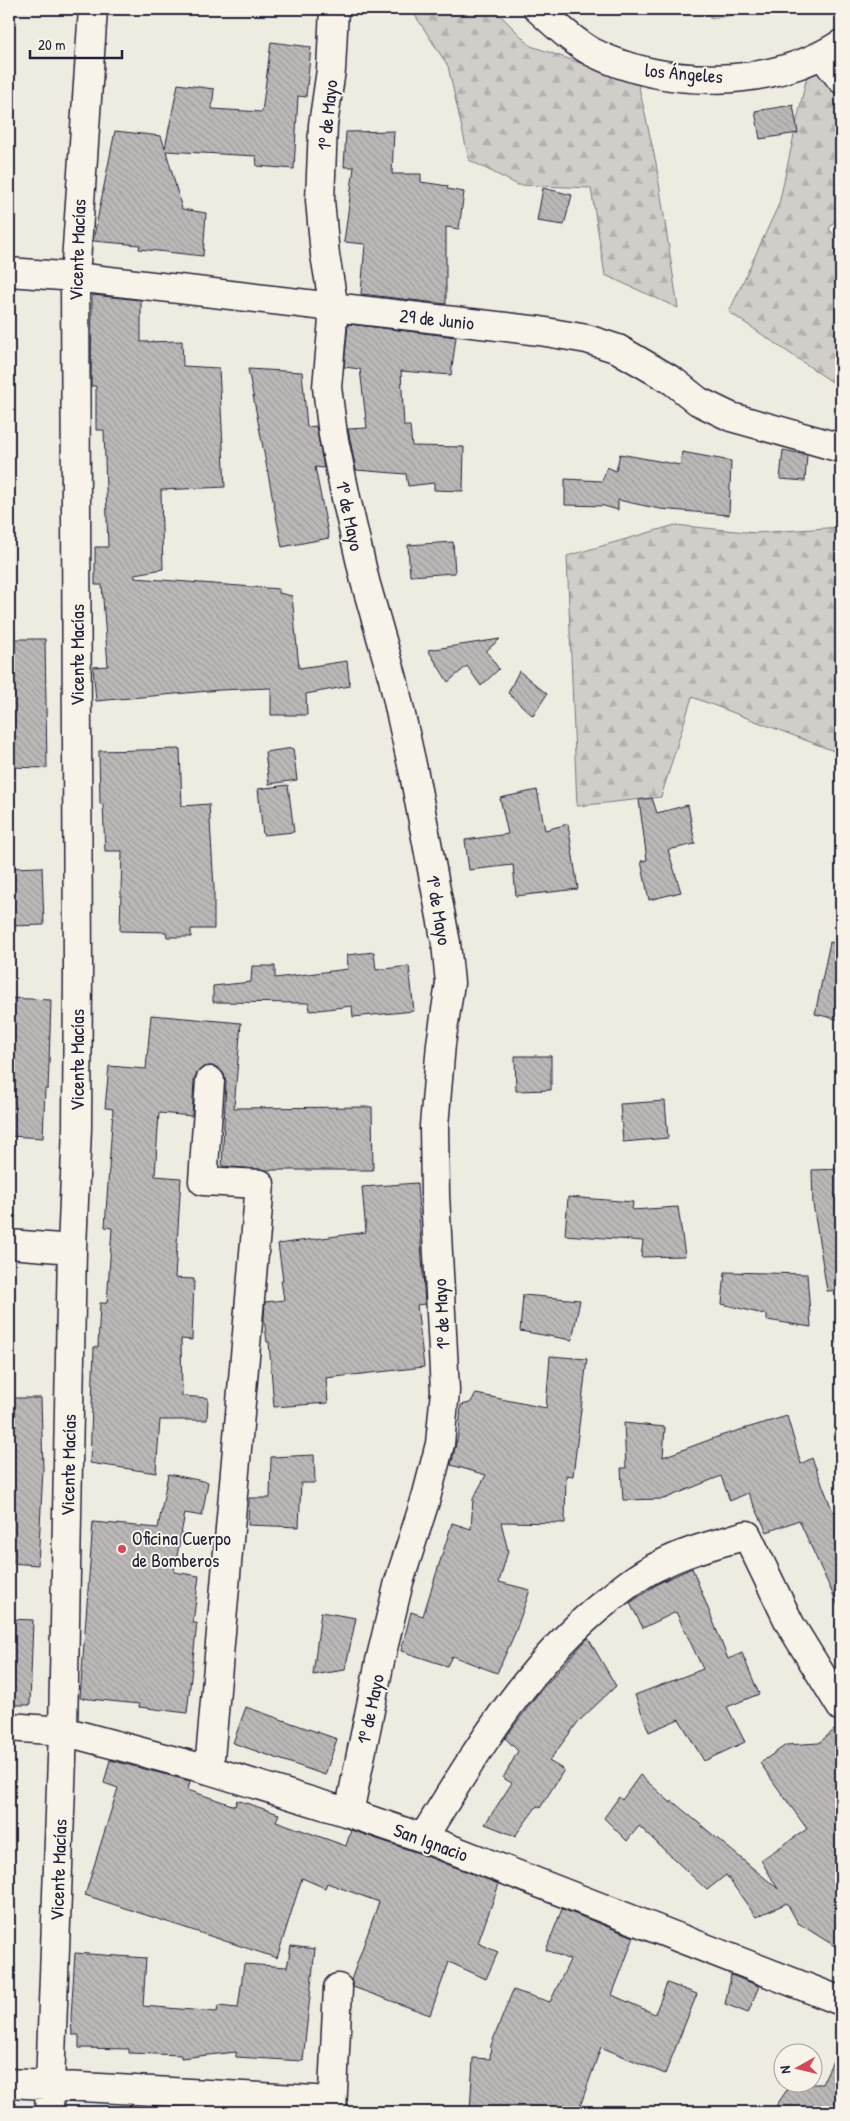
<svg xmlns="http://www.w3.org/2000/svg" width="850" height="2121" font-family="'Patrick Hand',sans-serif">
  <defs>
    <pattern id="grass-tufts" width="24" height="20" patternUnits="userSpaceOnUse" patternTransform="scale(1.25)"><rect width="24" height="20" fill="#d1cdc9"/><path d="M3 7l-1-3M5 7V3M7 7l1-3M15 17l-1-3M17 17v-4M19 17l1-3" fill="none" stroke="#b3b0ae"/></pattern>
    <pattern id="forest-firs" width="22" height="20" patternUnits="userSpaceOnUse" patternTransform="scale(1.25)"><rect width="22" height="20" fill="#d1cdc9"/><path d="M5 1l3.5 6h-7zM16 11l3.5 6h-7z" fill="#b3b0ae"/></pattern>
    <pattern id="building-back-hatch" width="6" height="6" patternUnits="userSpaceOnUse" patternTransform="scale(1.25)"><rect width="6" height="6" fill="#bbb8b7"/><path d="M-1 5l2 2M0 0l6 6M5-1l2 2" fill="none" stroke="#a09e9e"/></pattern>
  </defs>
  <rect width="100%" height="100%" fill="#eeebe1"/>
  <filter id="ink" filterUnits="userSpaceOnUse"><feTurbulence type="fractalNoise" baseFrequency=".02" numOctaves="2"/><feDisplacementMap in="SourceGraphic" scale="10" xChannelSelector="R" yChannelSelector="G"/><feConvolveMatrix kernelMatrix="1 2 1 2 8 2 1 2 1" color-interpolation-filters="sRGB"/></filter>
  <g filter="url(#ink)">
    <path fill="url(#grass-tufts)" stroke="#7a7882" d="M 703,9 L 761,9 L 712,19 Z"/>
    <path fill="url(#forest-firs)" stroke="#7a7882" d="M 411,9 L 494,9 L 531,46 L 638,83 L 656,163 L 678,308 L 605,275 L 591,188 L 518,185 L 469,160 L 448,66 Z
      M 809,66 L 841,92 L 841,211 L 829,229 L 841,243 L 841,388 L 729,312 L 779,204 Z
      M 675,525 L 756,533 L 841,527 L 841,751 L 834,751 L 692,697 L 661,797 L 577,806 L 567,556 Z"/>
    <path fill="url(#building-back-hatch)" stroke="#22223b" d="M 271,42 L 311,47 L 306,97 L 298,96 L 294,169 L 257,166 L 256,156 L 166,151 L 182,209 L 206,213 L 203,256 L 139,249 L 140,245 L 93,241 L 115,131 L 161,136 L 165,148 L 178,84 L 214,89 L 212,109 L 262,112 Z
      M 793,105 L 798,133 L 760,139 L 755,111 Z
      M 394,131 L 392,174 L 421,174 L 421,182 L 448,186 L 447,189 L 464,192 L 459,229 L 446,227 L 446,304 L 361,294 L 365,244 L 344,242 L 354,167 L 344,167 L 346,132 Z
      M 543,188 L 572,195 L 564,225 L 537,221 Z
      M 92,295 L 141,300 L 141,342 L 182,341 L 183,366 L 219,368 L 225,487 L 161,490 L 163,569 L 135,574 L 135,578 L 279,589 L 279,593 L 292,596 L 299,668 L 347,661 L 350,686 L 306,694 L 307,715 L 271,715 L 271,688 L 220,690 L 96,701 L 93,667 L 108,666 L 102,585 L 95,585 L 95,547 L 108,547 L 104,430 L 96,430 L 96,386 L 91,386 Z
      M 348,324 L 456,337 L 451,375 L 401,371 L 404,426 L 410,426 L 412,446 L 464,447 L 463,491 L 434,490 L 434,483 L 408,486 L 406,474 L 356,470 L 348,429 L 367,428 L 360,369 L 344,367 Z
      M 248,369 L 302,372 L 307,427 L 316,426 L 324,468 L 315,467 L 329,538 L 282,547 Z
      M 783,450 L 807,455 L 805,481 L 780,479 Z
      M 682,452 L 731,461 L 729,515 L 660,509 L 618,500 L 618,510 L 604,506 L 565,505 L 565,479 L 602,481 L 607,467 L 616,471 L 620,454 L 680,465 Z
      M 453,542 L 455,573 L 410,576 L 408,545 Z
      M 9,639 L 45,639 L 47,768 L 9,767 Z
      M 500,639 L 486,651 L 499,669 L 481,686 L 467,666 L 448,682 L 428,650 Z
      M 519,671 L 547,694 L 533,716 L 508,693 Z
      M 293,748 L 297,780 L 269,784 L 265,752 Z
      M 180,749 L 182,806 L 209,804 L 214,888 L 214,929 L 191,929 L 191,937 L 167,937 L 166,932 L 120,931 L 122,851 L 105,851 L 103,804 L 100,804 L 99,751 Z
      M 288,785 L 294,832 L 263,835 L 258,789 Z
      M 537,790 L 545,830 L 568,824 L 578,889 L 516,896 L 513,865 L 469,870 L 465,840 L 508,834 L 500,798 Z
      M 652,798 L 657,813 L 688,805 L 695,844 L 668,850 L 681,892 L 649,900 L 641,861 L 647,860 L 639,800 Z
      M 42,867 L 44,925 L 9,926 L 9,868 Z
      M 830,942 L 841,944 L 841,1020 L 815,1014 Z
      M 374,952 L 376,970 L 409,966 L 414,1011 L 353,1017 L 352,1006 L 310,1011 L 309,1003 L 213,1002 L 213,986 L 251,982 L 252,966 L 275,966 L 275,978 L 348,969 L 347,955 Z
      M 9,998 L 51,1000 L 49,1064 L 48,1089 L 45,1089 L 43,1138 L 9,1136 Z
      M 151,1015 L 241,1023 L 234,1108 L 372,1107 L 373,1170 L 266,1170 L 222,1166 L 226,1082 L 224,1074 L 218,1068 L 212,1066 L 203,1067 L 197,1073 L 194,1080 L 192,1116 L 159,1113 L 155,1176 L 181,1178 L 175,1278 L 194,1279 L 192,1340 L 181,1339 L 182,1396 L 208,1398 L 207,1420 L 160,1420 L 156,1473 L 90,1463 L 94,1347 L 98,1347 L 100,1303 L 107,1303 L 112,1228 L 105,1227 L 113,1109 L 105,1108 L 109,1066 L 146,1069 Z
      M 515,1056 L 551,1056 L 551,1090 L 516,1091 Z
      M 665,1101 L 668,1138 L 623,1142 L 620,1104 Z
      M 841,1169 L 841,1290 L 827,1291 L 813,1204 L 812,1170 Z
      M 417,1183 L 425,1304 L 417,1305 L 424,1367 L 326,1378 L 328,1403 L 274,1407 L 269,1342 L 267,1342 L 264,1318 L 265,1302 L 284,1300 L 281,1280 L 283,1280 L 278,1244 L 366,1232 L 362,1187 Z
      M 568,1197 L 633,1202 L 632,1210 L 678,1207 L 685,1256 L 641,1257 L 643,1241 L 565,1235 Z
      M 725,1272 L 807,1274 L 811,1327 L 767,1320 L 767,1315 L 722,1304 Z
      M 523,1295 L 580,1300 L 572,1340 L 520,1331 Z
      M 550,1356 L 587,1359 L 573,1476 L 566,1475 L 565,1523 L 501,1522 L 508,1551 L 499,1582 L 530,1590 L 515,1633 L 497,1673 L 452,1656 L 447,1666 L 401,1651 L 411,1612 L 423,1616 L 452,1523 L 471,1529 L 473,1499 L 486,1475 L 451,1465 L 459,1431 L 461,1405 L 470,1403 L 476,1394 L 546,1408 Z
      M 9,1398 L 41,1398 L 43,1470 L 38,1565 L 9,1563 Z
      M 787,1416 L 801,1464 L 812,1458 L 833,1512 L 841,1509 L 841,1612 L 799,1520 L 767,1532 L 748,1493 L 730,1501 L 721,1476 L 664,1499 L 623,1500 L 621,1468 L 626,1468 L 624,1423 L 665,1427 L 663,1457 L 720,1436 Z
      M 314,1455 L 315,1483 L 301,1483 L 299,1527 L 248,1525 L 249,1498 L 270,1498 L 271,1457 Z
      M 168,1474 L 208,1482 L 202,1516 L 185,1513 L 174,1572 L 199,1576 L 193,1623 L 197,1623 L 187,1713 L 139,1707 L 139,1704 L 80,1698 L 93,1522 L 158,1528 Z
      M 692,1568 L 728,1659 L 742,1653 L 759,1694 L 727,1707 L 745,1742 L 704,1761 L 679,1719 L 649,1732 L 635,1695 L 703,1669 L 676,1612 L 643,1628 L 630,1603 L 659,1583 Z
      M 321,1612 L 356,1618 L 345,1670 L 313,1675 Z
      M 9,1619 L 33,1620 L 30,1705 L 9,1705 Z
      M 588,1638 L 616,1686 L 578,1722 L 549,1761 L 564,1770 L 540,1808 L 537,1806 L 515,1836 L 485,1824 L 512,1783 L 503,1778 L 518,1751 L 505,1738 L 540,1691 Z
      M 246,1707 L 337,1739 L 325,1775 L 233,1743 Z
      M 841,1724 L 841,1950 L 798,1923 L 787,1903 L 756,1917 L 726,1875 L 707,1890 L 639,1826 L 627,1841 L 604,1818 L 619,1797 L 622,1800 L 640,1775 L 671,1803 L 672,1801 L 778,1889 L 761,1860 L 807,1829 L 760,1763 L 786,1745 L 819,1743 Z
      M 110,1760 L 190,1781 L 188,1790 L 235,1806 L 237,1800 L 279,1814 L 276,1821 L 346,1846 L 351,1830 L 418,1853 L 499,1884 L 478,1943 L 498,1952 L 486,1979 L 449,1962 L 430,2015 L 353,1987 L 351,1980 L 379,1902 L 327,1883 L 325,1888 L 302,1878 L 277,1958 L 85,1895 L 118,1788 L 104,1783 Z
      M 562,1909 L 634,1937 L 612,1995 L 655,2014 L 667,1983 L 697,1994 L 665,2074 L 601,2047 L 578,2112 L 470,2112 L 473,2058 L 490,2059 L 491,2045 L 513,1990 L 550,2002 L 570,1960 L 546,1950 Z
      M 291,1946 L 315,1949 L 303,2061 L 236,2057 L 236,2052 L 181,2058 L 181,2055 L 129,2053 L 129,2049 L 79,2048 L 79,2035 L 72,2035 L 71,2017 L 75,1953 L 146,1958 L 143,2006 L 217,2012 L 218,2006 L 238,2008 L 244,1964 L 287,1967 Z
      M 731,1975 L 759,1986 L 748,2013 L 725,2004 Z
      M 841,2044 L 841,2112 L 772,2112 L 791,2084 L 822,2084 Z"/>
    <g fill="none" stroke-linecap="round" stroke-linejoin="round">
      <g stroke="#22223b" stroke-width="31">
        <path id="minor" d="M 334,9 L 331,70 L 323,125 L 320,200 L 325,255 L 334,308 L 327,387 L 333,435 L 346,498 L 365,581 L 393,679 L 414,774 L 446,943 L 450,983 L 441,1044 L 434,1126 L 435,1195 L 445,1391 L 440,1444 L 426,1498 L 399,1582 L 380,1661 L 349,1813
          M 538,9 C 555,24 572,41 592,52 C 665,89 771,89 841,44
          M 823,56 L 841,79
          M 9,272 L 75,277 L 540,331 L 587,339 L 618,349 L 673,381 L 698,401 L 731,417 L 841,448
          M 9,1244 L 72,1249
          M 9,1727 L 63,1731 L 209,1770 L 349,1813 L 423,1838 L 841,2001
          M 209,1770 L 260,1184 L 203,1181 L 210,1081
          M 423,1838 C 476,1752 527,1664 608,1600 C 623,1588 640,1574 658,1566 C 686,1551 716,1544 747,1535 L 790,1624 L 841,1707
          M 9,2083 L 332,2101
          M 49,2112 L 63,1731 L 72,1249 L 77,1128 L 78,971 L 75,277 L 93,9
          M 332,2112 L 338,1988"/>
      </g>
      <use href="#minor" stroke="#f7f3e8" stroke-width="28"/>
    </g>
  </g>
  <circle fill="#d1495b" stroke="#f7f3e8" stroke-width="2" cx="122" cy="1549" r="5"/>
  <g text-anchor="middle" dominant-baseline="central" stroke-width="4" stroke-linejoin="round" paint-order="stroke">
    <g font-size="19" fill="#22223b" stroke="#f7f3e8">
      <text transform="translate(684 73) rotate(5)">los Ángeles</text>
      <text transform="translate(327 115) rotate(-84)">1º de Mayo</text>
      <text transform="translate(77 250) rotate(-88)">Vicente Macías</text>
      <text transform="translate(437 319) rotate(6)">29 de Junio</text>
      <text transform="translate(350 516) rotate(78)">1º de Mayo</text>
      <text transform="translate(77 655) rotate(-90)">Vicente Macías</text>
      <text transform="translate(439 910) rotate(80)">1º de Mayo</text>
      <text transform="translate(77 1060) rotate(-90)">Vicente Macías</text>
      <text transform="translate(441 1314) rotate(-93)">1º de Mayo</text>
      <text transform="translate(68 1465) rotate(-89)">Vicente Macías</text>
      <text transform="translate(370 1709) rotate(-78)">1º de Mayo</text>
      <text transform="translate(431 1842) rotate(20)">San Ignacio</text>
      <text transform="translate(58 1870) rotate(-88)">Vicente Macías</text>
    </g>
    <g font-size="19" fill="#22223b" stroke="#f7f3e8" text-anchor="start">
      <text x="132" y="1538">Oficina Cuerpo<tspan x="132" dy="22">de Bomberos</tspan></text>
    </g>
  </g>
  <rect width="850" height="2121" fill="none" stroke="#f7f3e8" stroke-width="30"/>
  <rect x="15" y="15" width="820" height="2091" fill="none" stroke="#22223b" stroke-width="2" filter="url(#ink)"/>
  <g transform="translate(798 2068) rotate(262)"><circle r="24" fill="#f7f3e8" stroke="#a29fa3"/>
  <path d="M0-4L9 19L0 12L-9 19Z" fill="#d1495b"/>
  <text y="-8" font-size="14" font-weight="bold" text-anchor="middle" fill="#22223b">N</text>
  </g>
  <path d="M30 50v8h92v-8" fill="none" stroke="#22223b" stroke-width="2.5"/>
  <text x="38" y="50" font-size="15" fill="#22223b" stroke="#f7f3e8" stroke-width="4" paint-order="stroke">20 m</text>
</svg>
